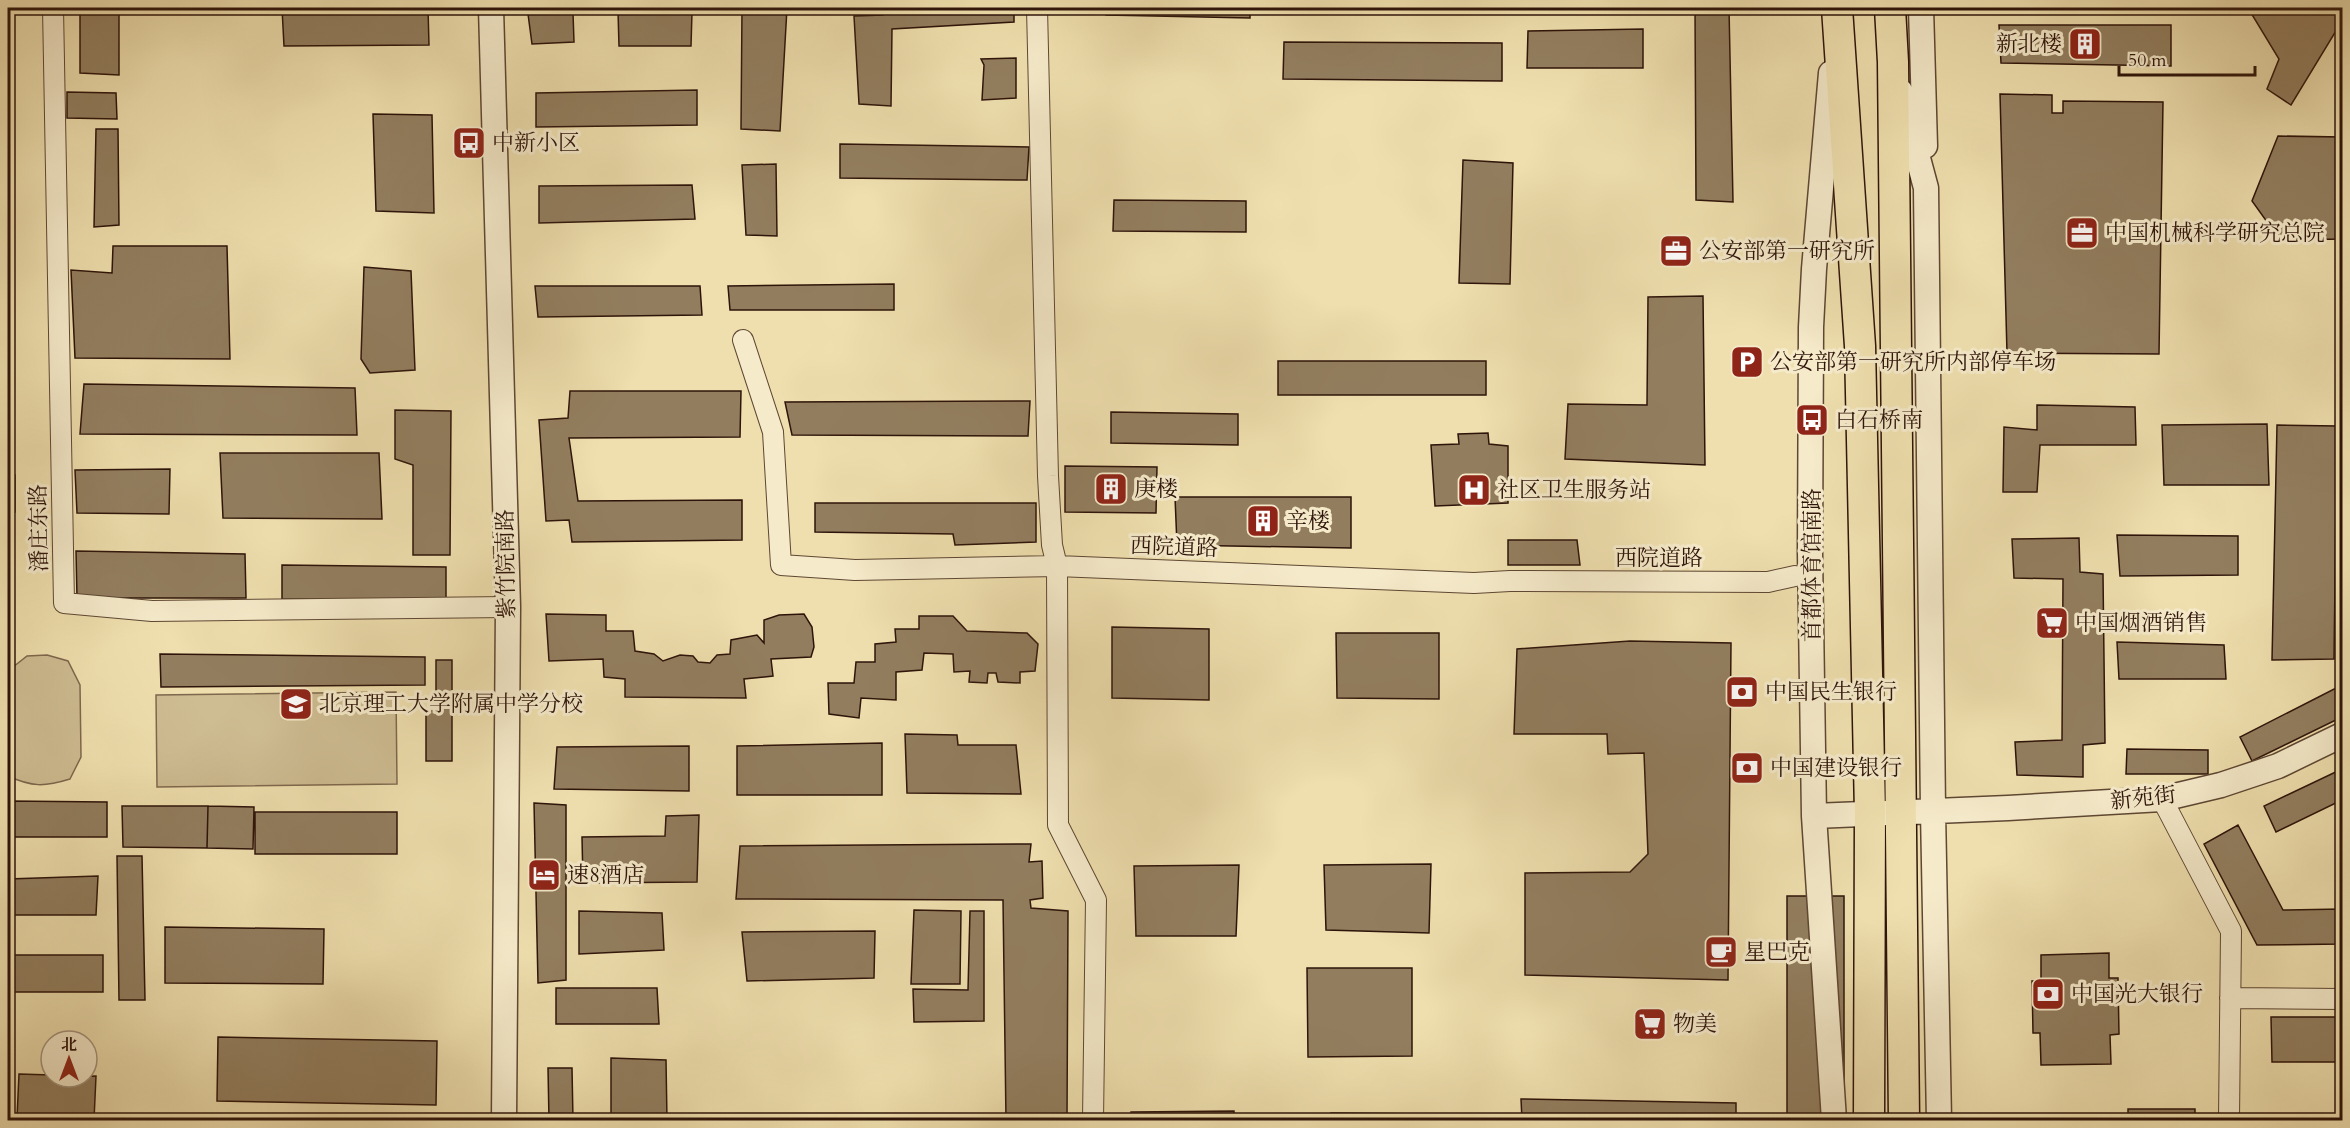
<svg xmlns="http://www.w3.org/2000/svg" width="2350" height="1128" font-family="Cardo,'Noto Serif SC',serif">
  <rect width="100%" height="100%" fill="#efdfae"/>
  <filter id="stains"><feTurbulence type="fractalNoise" baseFrequency=".00333" numOctaves="4"/><feColorMatrix values="0 0 0 0 .2 0 0 0 0 .09 0 0 0 0 .02 0 0 0 .5 -.17"/></filter>
  <radialGradient id="worn" r=".72"><stop offset=".6" stop-color="#630" stop-opacity="0"/><stop offset="1" stop-color="#630" stop-opacity=".3"/></radialGradient>
  <path fill="#cebc92" stroke="#7e684e" stroke-width="1.5" d="M 47,655 L 68,661 L 80,685 L 81,757 L 70,779 C 44,787 32,787 8,776 L 8,671 L 27,656 Z
    M 396,692 L 397,784 L 157,787 L 156,695 Z"/>
  <path fill="#927e5f" stroke="#2e140a" stroke-width="1.5" d="M 80,8 L 119,8 L 119,75 L 80,73 Z
    M 282,8 L 428,8 L 429,45 L 284,46 Z
    M 742,8 L 787,8 L 780,131 L 741,129 Z
    M 884,8 L 1014,8 L 1014,22 L 892,29 L 891,106 L 859,104 L 854,16 L 883,15 Z
    M 1107,8 L 1250,8 L 1250,18 L 1106,15 Z
    M 1695,8 L 1729,8 L 1733,202 L 1696,200 Z
    M 2248,8 L 2342,8 L 2342,21 L 2291,105 L 2267,89 L 2279,59 Z
    M 618,11 L 692,12 L 691,46 L 619,46 Z
    M 573,13 L 574,42 L 532,44 L 528,14 Z
    M 1999,25 L 2171,25 L 2171,66 L 2001,63 Z
    M 1643,29 L 1643,68 L 1527,68 L 1528,31 Z
    M 1284,42 L 1502,43 L 1502,81 L 1283,79 Z
    M 1016,58 L 1016,98 L 982,100 L 984,65 L 981,59 Z
    M 697,90 L 697,125 L 536,127 L 536,93 Z
    M 67,92 L 116,93 L 117,119 L 67,118 Z
    M 2000,94 L 2052,95 L 2052,113 L 2063,113 L 2063,101 L 2163,102 L 2159,354 L 2007,353 Z
    M 373,114 L 432,115 L 434,213 L 376,211 Z
    M 96,129 L 118,129 L 119,225 L 94,227 Z
    M 2278,136 L 2342,137 L 2342,239 L 2280,240 L 2252,201 Z
    M 840,144 L 1029,147 L 1027,180 L 840,178 Z
    M 1463,160 L 1513,163 L 1510,284 L 1459,283 Z
    M 776,164 L 777,236 L 746,235 L 742,165 Z
    M 692,185 L 695,219 L 539,223 L 539,186 Z
    M 1114,200 L 1246,201 L 1246,232 L 1113,231 Z
    M 113,246 L 227,246 L 230,359 L 75,358 L 71,270 L 112,273 Z
    M 364,267 L 411,271 L 415,370 L 370,373 L 361,359 Z
    M 894,284 L 894,310 L 730,310 L 728,286 Z
    M 535,286 L 700,286 L 702,315 L 538,317 Z
    M 1703,296 L 1705,465 L 1565,459 L 1568,404 L 1647,405 L 1648,297 Z
    M 1278,361 L 1486,361 L 1486,395 L 1278,395 Z
    M 84,384 L 355,388 L 357,435 L 80,434 Z
    M 570,391 L 741,391 L 740,437 L 569,438 L 578,501 L 742,500 L 742,540 L 572,542 L 569,520 L 546,521 L 539,420 L 568,418 Z
    M 1030,401 L 1028,436 L 792,435 L 785,402 Z
    M 2037,405 L 2135,407 L 2136,445 L 2040,445 L 2037,492 L 2003,492 L 2004,427 L 2037,430 Z
    M 395,410 L 451,411 L 450,555 L 413,555 L 413,465 L 395,459 Z
    M 1111,412 L 1238,414 L 1238,445 L 1111,443 Z
    M 2267,424 L 2269,485 L 2164,485 L 2162,425 Z
    M 2277,425 L 2337,426 L 2334,659 L 2272,660 Z
    M 1488,433 L 1489,444 L 1508,446 L 1508,503 L 1435,506 L 1431,445 L 1459,444 L 1458,434 Z
    M 220,453 L 379,453 L 382,519 L 223,518 Z
    M 1065,466 L 1157,467 L 1156,513 L 1065,512 Z
    M 170,469 L 169,514 L 77,513 L 75,470 Z
    M 8,475 L 15,475 L 15,512 L 8,512 Z
    M 1175,497 L 1351,497 L 1351,548 L 1177,545 Z
    M 815,503 L 1036,503 L 1036,542 L 955,545 L 953,534 L 815,532 Z
    M 2117,535 L 2238,536 L 2238,575 L 2120,576 Z
    M 2079,538 L 2080,572 L 2103,574 L 2105,743 L 2083,745 L 2083,777 L 2017,775 L 2015,742 L 2062,740 L 2063,579 L 2014,578 L 2012,539 Z
    M 1508,540 L 1577,540 L 1580,565 L 1508,565 Z
    M 76,551 L 245,554 L 246,598 L 77,598 Z
    M 282,565 L 446,567 L 446,601 L 282,599 Z
    M 546,614 L 606,615 L 606,631 L 633,631 L 635,651 L 654,654 L 663,661 L 680,655 L 693,656 L 698,662 L 710,663 L 717,655 L 730,654 L 731,640 L 757,635 L 764,643 L 764,620 L 779,615 L 804,614 L 812,627 L 814,647 L 811,657 L 771,659 L 773,676 L 744,679 L 746,698 L 625,697 L 625,679 L 604,677 L 603,659 L 549,661 Z
    M 919,616 L 953,616 L 967,631 L 1027,633 L 1038,644 L 1035,671 L 1020,672 L 1020,683 L 998,682 L 996,673 L 988,673 L 987,683 L 969,682 L 970,671 L 954,672 L 953,654 L 924,653 L 922,670 L 896,672 L 896,700 L 861,698 L 859,718 L 829,714 L 828,683 L 854,683 L 856,662 L 875,662 L 875,644 L 896,642 L 895,629 L 919,629 Z
    M 1112,627 L 1209,629 L 1209,700 L 1112,698 Z
    M 1336,633 L 1439,633 L 1439,699 L 1337,698 Z
    M 1630,641 L 1731,643 L 1728,980 L 1525,975 L 1525,873 L 1630,872 L 1648,854 L 1644,753 L 1608,754 L 1607,734 L 1514,734 L 1517,649 Z
    M 2117,642 L 2224,645 L 2226,679 L 2119,679 Z
    M 160,654 L 425,657 L 425,685 L 161,687 Z
    M 436,660 L 452,660 L 452,761 L 426,761 L 426,711 L 436,711 Z
    M 2342,685 L 2342,717 L 2252,761 L 2240,737 Z
    M 905,734 L 957,735 L 958,745 L 1016,745 L 1021,794 L 907,793 Z
    M 882,743 L 882,795 L 737,795 L 737,746 Z
    M 689,746 L 689,791 L 554,789 L 557,747 Z
    M 2127,749 L 2208,750 L 2208,774 L 2126,774 Z
    M 2342,769 L 2342,800 L 2276,832 L 2264,806 Z
    M 8,801 L 107,802 L 107,837 L 8,837 Z
    M 534,803 L 566,805 L 566,980 L 538,983 Z
    M 122,806 L 208,806 L 207,848 L 123,847 Z
    M 208,806 L 254,807 L 253,849 L 207,848 Z
    M 255,812 L 397,812 L 397,854 L 255,854 Z
    M 699,815 L 697,882 L 583,883 L 582,837 L 665,836 L 666,816 Z
    M 2238,825 L 2283,910 L 2342,909 L 2342,944 L 2257,945 L 2204,844 Z
    M 1031,844 L 1029,862 L 1042,861 L 1043,898 L 1030,900 L 1031,908 L 1068,911 L 1067,1120 L 1006,1120 L 1003,900 L 736,899 L 740,846 Z
    M 117,856 L 142,856 L 145,1000 L 119,1000 Z
    M 1431,864 L 1429,933 L 1326,930 L 1324,865 Z
    M 1239,865 L 1236,936 L 1136,936 L 1134,866 Z
    M 98,876 L 96,915 L 8,915 L 8,879 Z
    M 1787,896 L 1844,896 L 1844,1120 L 1787,1120 Z
    M 914,910 L 961,911 L 960,984 L 911,984 Z
    M 579,911 L 662,913 L 664,950 L 579,954 Z
    M 970,911 L 984,911 L 984,1021 L 914,1022 L 913,989 L 968,990 Z
    M 165,927 L 324,929 L 323,984 L 165,983 Z
    M 875,931 L 874,978 L 747,981 L 742,932 Z
    M 2109,953 L 2109,978 L 2118,978 L 2119,1034 L 2110,1035 L 2111,1064 L 2041,1065 L 2040,1033 L 2033,1033 L 2032,981 L 2041,981 L 2041,955 Z
    M 8,955 L 103,955 L 103,992 L 8,992 Z
    M 1307,968 L 1412,968 L 1412,1056 L 1308,1057 Z
    M 556,988 L 657,988 L 659,1024 L 556,1024 Z
    M 2271,1017 L 2342,1017 L 2342,1062 L 2272,1062 Z
    M 218,1037 L 437,1041 L 436,1105 L 217,1101 Z
    M 611,1058 L 666,1060 L 667,1120 L 611,1120 Z
    M 548,1068 L 572,1068 L 573,1120 L 549,1120 Z
    M 19,1074 L 51,1075 L 51,1077 L 96,1076 L 94,1120 L 17,1118 Z
    M 1521,1099 L 1736,1103 L 1736,1120 L 1522,1120 Z
    M 2128,1109 L 2195,1109 L 2195,1120 L 2128,1120 Z
    M 1234,1111 L 1234,1120 L 1131,1120 L 1131,1112 Z
    M 1331,1113 L 1430,1114 L 1430,1120 L 1331,1120 Z"/>
  <g fill="none" stroke-linecap="round" stroke-linejoin="round">
    <g stroke="#5e4733" stroke-width="22">
      <path id="minor" d="M 53,8 L 64,603 L 152,611 L 508,607
        M 1037,8 L 1048,476 L 1052,545 L 1057,566 L 1058,825 L 1096,900 L 1093,1120
        M 743,340 L 773,432 L 781,565 L 855,570 L 1057,566 L 1474,583 L 1510,581 L 1768,582 L 1795,576
        M 2162,799 L 2231,931 L 2229,1120
        M 2230,998 L 2342,999"/>
    </g>
    <g stroke="#5e4733" stroke-width="27">
      <path id="tertiary" d="M 491,8 L 508,607 L 504,1120
        M 1921,8 L 1925,146
        M 1831,73 L 1814,269 L 1811,327 L 1810,553 L 1814,816 L 1834,1120
        M 1900,91 L 1926,188 L 1933,811 L 1939,1120
        M 1814,816 L 2008,808 L 2162,799 L 2221,785 L 2278,766 L 2342,735"/>
    </g>
    <g stroke="#2e140a" stroke-width="33">
      <path id="primary" d="M 1837,8 L 1860,346 L 1870,813 L 1869,1120
        M 1890,8 L 1893,62 L 1904,1120"/>
    </g>
    <use href="#minor" stroke="#f5eaca" stroke-width="20"/>
    <use href="#tertiary" stroke="#f5eaca" stroke-width="24"/>
    <use href="#primary" stroke="#efdfae" stroke-width="30"/>
  </g>
  <defs>
    <g id="building-square" transform="scale(1.725)"><rect x="-9" y="-9" width="18" height="18" rx="4" fill="#8f2418" stroke="#f5eaca"/><path d="M-4-6H4V6H1V3H-1V6H-4ZM-2.5-4.3h1.7v1.8h-1.7ZM.8-4.3h1.7v1.8H.8ZM-2.5-1h1.7V.8h-1.7ZM.8-1h1.7V.8H.8Z" fill="#fff"/></g>
    <g id="bus-square" transform="scale(1.725)"><rect x="-9" y="-9" width="18" height="18" rx="4" fill="#8f2418" stroke="#f5eaca"/><path d="M-5-6H5V4H4V6H2V4H-2V6H-4V4H-5ZM-3.5-4V0h7V-4ZM-3.5 1.2v1.5H-2V1.2ZM2 1.2v1.5H3.5V1.2Z" fill="#fff"/></g>
    <g id="office-square" transform="scale(1.725)"><rect x="-9" y="-9" width="18" height="18" rx="4" fill="#8f2418" stroke="#f5eaca"/><path d="M-6-3h4V-5.5h4V-3h4V5H-6ZM-1-4.5V-3h2v-1.5ZM-6 0V1H6V0Z" fill="#fff"/></g>
    <g id="parking-square" transform="scale(1.725)"><rect x="-9" y="-9" width="18" height="18" rx="4" fill="#8f2418" stroke="#f5eaca"/><path d="M-3.5-5.5H1a3.5 3.5 0 0 1 0 7H-1V5.5H-3.5ZM-1-3.4V-.6H.8a1.4 1.4 0 0 0 0-2.8Z" fill="#fff"/></g>
    <g id="hospital-square" transform="scale(1.725)"><rect x="-9" y="-9" width="18" height="18" rx="4" fill="#8f2418" stroke="#f5eaca"/><path d="M-5-5h3v3.5h4V-5h3V5h-3V1.5h-4V5h-3Z" fill="#fff"/></g>
    <g id="supermarket-square" transform="scale(1.725)"><rect x="-9" y="-9" width="18" height="18" rx="4" fill="#8f2418" stroke="#f5eaca"/><path d="M-6-5.5h2.5l.6 2H6L4.5 2H-2.5L-4.4-4H-6ZM-1.5 3.2a1.3 1.3 0 1 0 .1 0ZM3 3.2a1.3 1.3 0 1 0 .1 0Z" fill="#fff"/></g>
    <g id="bank-square" transform="scale(1.725)"><rect x="-9" y="-9" width="18" height="18" rx="4" fill="#8f2418" stroke="#f5eaca"/><path d="M-6-4H6V4H-6ZM0-2.3a2.3 2.3 0 1 0 0 4.6a2.3 2.3 0 1 0 0-4.6Z" fill="#fff"/></g>
    <g id="school-square" transform="scale(1.725)"><rect x="-9" y="-9" width="18" height="18" rx="4" fill="#8f2418" stroke="#f5eaca"/><path d="M0-5L7-2L0 1L-7-2ZM-4 1L0 2.5L4 1V4Q0 6-4 4Z" fill="#fff"/></g>
    <g id="hotel-square" transform="scale(1.725)"><rect x="-9" y="-9" width="18" height="18" rx="4" fill="#8f2418" stroke="#f5eaca"/><path d="M-6-4.5h1.5V1H6V5H4.5V3h-9V5H-6ZM-4 0a1.8 1.8 0 1 1 3.6 0ZM.5 0V-2.5h3Q6-2.5 6 0Z" fill="#fff"/></g>
    <g id="cafe-square" transform="scale(1.725)"><rect x="-9" y="-9" width="18" height="18" rx="4" fill="#8f2418" stroke="#f5eaca"/><path d="M-5.5-4.5H6V0H3Q3 3.5 0 3.5H-2.5Q-5.5 3.5-5.5 0ZM3-3.2v2h1.7v-2ZM-6 4.5H4V6H-6Z" fill="#fff"/></g>
  </defs>
  <g fill-rule="evenodd">
    <use href="#building-square" x="2085" y="44"/>
    <use href="#bus-square" x="469" y="143"/>
    <use href="#office-square" x="2082" y="233"/>
    <use href="#office-square" x="1676" y="251"/>
    <use href="#parking-square" x="1747" y="362"/>
    <use href="#bus-square" x="1812" y="420"/>
    <use href="#building-square" x="1111" y="489"/>
    <use href="#hospital-square" x="1474" y="490"/>
    <use href="#building-square" x="1263" y="521"/>
    <use href="#supermarket-square" x="2052" y="623"/>
    <use href="#bank-square" x="1742" y="692"/>
    <use href="#school-square" x="296" y="704"/>
    <use href="#bank-square" x="1747" y="768"/>
    <use href="#hotel-square" x="544" y="875"/>
    <use href="#cafe-square" x="1721" y="952"/>
    <use href="#bank-square" x="2048" y="994"/>
    <use href="#supermarket-square" x="1650" y="1024"/>
  </g>
  <g text-anchor="middle" dominant-baseline="central" stroke-width="6" stroke-linejoin="round" paint-order="stroke">
    <g font-size="22" fill="#2e140a" stroke="#f5eaca" text-anchor="start">
      <text x="2062" y="44" text-anchor="end">新北楼</text>
      <text x="492" y="143">中新小区</text>
      <text x="2105" y="233">中国机械科学研究总院</text>
      <text x="1699" y="251">公安部第一研究所</text>
      <text x="1770" y="362">公安部第一研究所内部停车场</text>
      <text x="1835" y="420">白石桥南</text>
      <text x="1134" y="489">庚楼</text>
      <text x="1497" y="490">社区卫生服务站</text>
      <text x="1286" y="521">辛楼</text>
      <text x="2075" y="623">中国烟酒销售</text>
      <text x="1765" y="692">中国民生银行</text>
      <text x="319" y="704">北京理工大学附属中学分校</text>
      <text x="1770" y="768">中国建设银行</text>
      <text x="567" y="875">速8酒店</text>
      <text x="1744" y="952">星巴克</text>
      <text x="2071" y="994">中国光大银行</text>
      <text x="1673" y="1024">物美</text>
    </g>
    <g font-size="22" fill="#2e140a" stroke="#f5eaca">
      <text transform="translate(39 528) rotate(-91)">潘庄东路</text>
      <text transform="translate(1174 547) rotate(2)">西院道路</text>
      <text x="1659" y="558">西院道路</text>
      <text transform="translate(506 564) rotate(-91)">紫竹院南路</text>
      <text transform="translate(1812 565) rotate(-90)">首都体育馆南路</text>
      <text transform="translate(2143 798) rotate(-6)">新苑街</text>
    </g>
  </g>
  <rect width="2350" height="1128" fill="none" stroke="#efdfae" stroke-width="30"/>
  <rect x="9" y="9" width="2332" height="1110" fill="none" stroke="#2e140a" stroke-width="3"/>
  <rect x="15" y="15" width="2320" height="1098" fill="none" stroke="#2e140a" stroke-width="1.5"/>
  <g transform="translate(69 1059)"><circle r="28" fill="#f5eaca" stroke="#a5947d" stroke-width="1.5"/>
  <path d="M0-4.5L10 22L0 15L-10 22Z" fill="#8f2418"/>
  <text y="-9" font-size="16" font-weight="bold" text-anchor="middle" fill="#2e140a">北</text>
  </g>
  <path d="M2119 66v9h136v-9" fill="none" stroke="#2e140a" stroke-width="3"/>
  <text x="2128" y="66" font-size="18" fill="#2e140a" stroke="#f5eaca" stroke-width="4.5" paint-order="stroke">50 m</text>
  <rect width="100%" height="100%" filter="url(#stains)"/>
  <rect width="100%" height="100%" fill="url(#worn)"/>
</svg>
